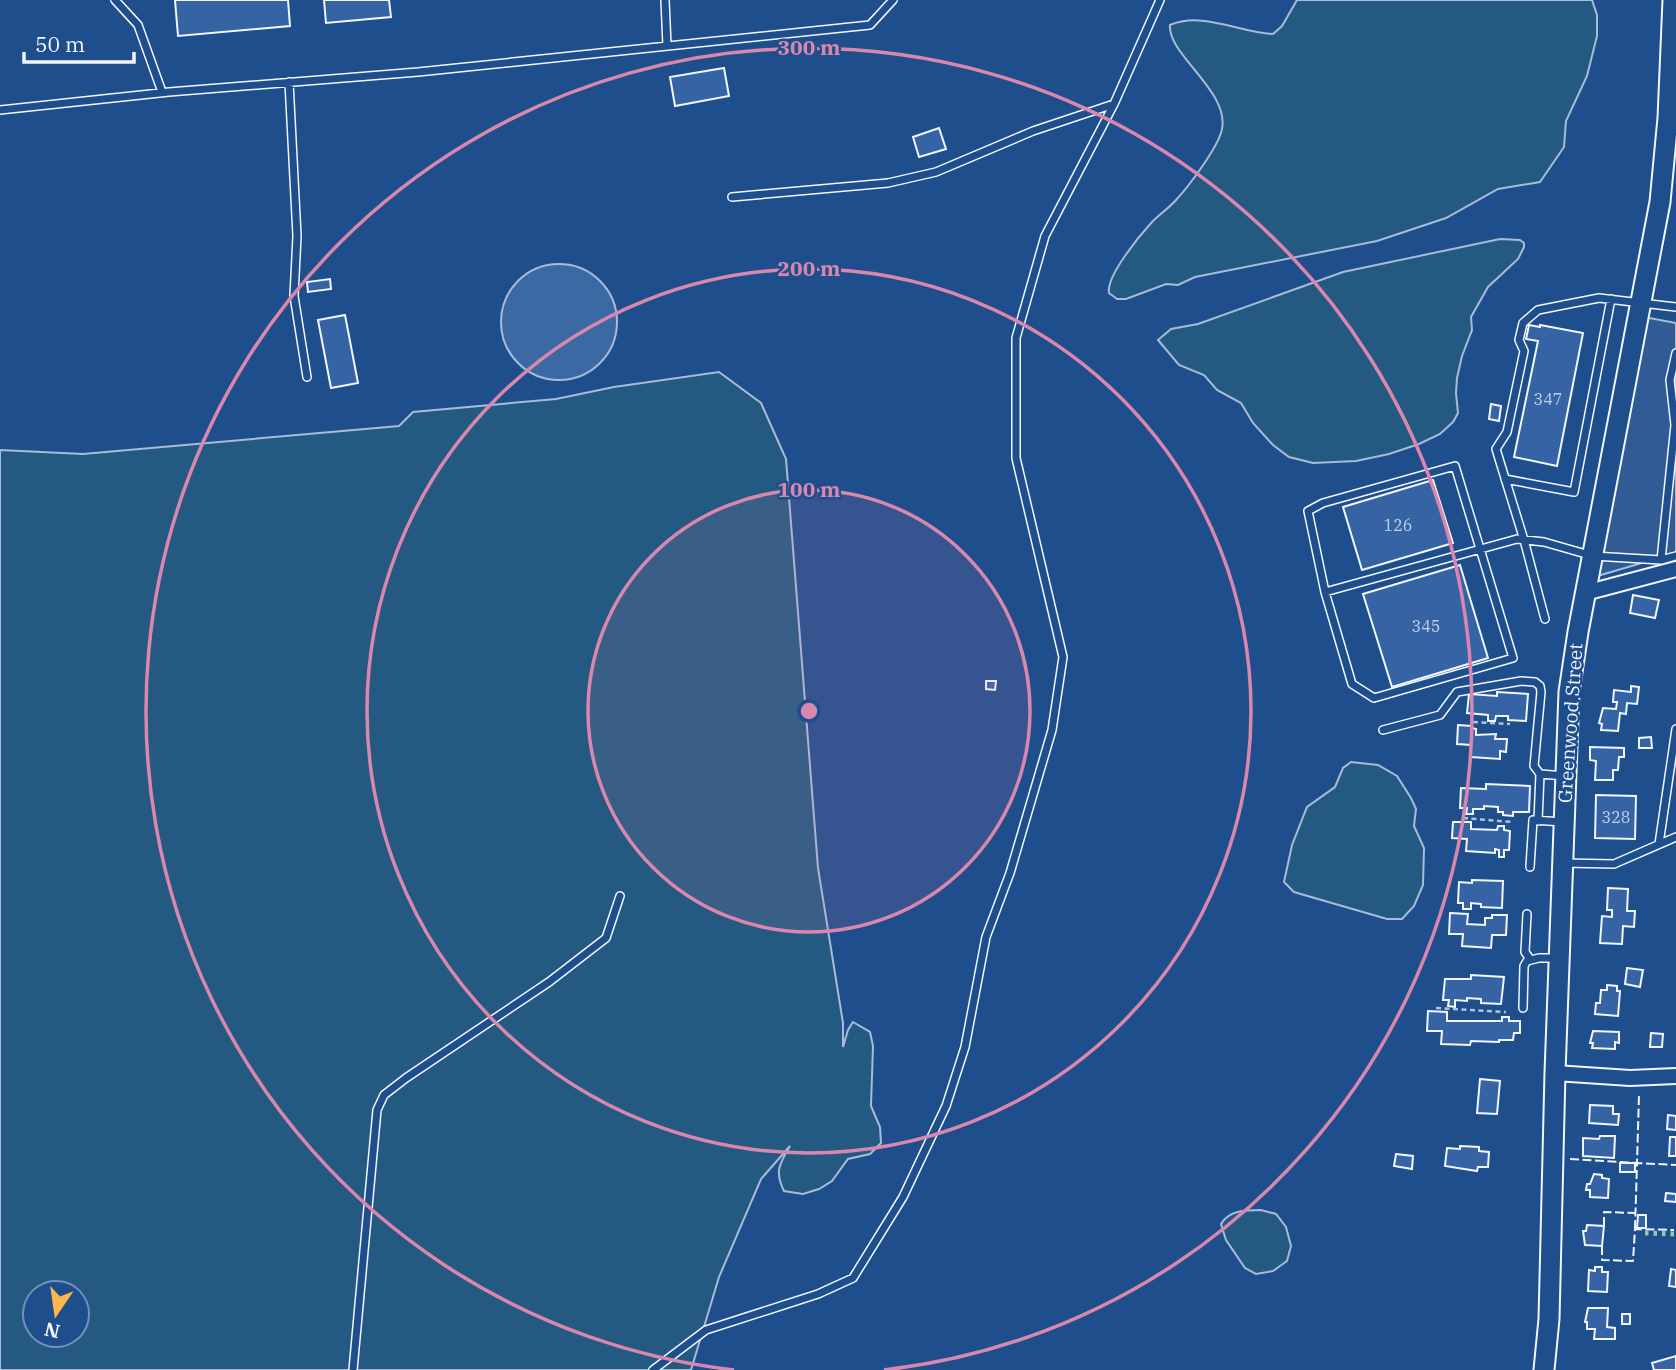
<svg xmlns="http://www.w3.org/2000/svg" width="1676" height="1370" font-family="'IBM Plex Serif',serif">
  <rect width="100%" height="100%" fill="#1f4e8c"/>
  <path fill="#245a82" stroke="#a8bbd7" stroke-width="2" fill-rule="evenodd" d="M 1297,0 L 1592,0 L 1597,15 L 1597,36 L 1587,76 L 1566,121 L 1564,147 L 1540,182 L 1498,189 L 1446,218 L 1377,241 L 1195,277 L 1178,285 L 1166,284 L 1126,299 L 1117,299 L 1109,293 C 1106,276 1140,235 1152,222 C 1160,214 1169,208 1176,200 C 1189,186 1215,151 1221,133 C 1234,94 1167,55 1170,25 C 1203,11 1240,33 1273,34 L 1282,26 Z
    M 1500,239 L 1520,240 L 1524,243 L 1524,247 L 1518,259 L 1488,287 L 1471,317 L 1472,330 L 1462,356 L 1457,378 L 1456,393 L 1458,413 L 1453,422 L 1440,434 L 1419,444 L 1389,454 L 1356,461 L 1313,463 L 1289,457 L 1273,445 L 1253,423 L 1241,403 L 1217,390 L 1204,375 L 1179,365 L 1158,340 L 1171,329 L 1198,324 L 1343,272 Z
    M 719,372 L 761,403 L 786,459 L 818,868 L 843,1023 L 843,1047 L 848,1030 L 853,1022 L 870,1032 L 873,1046 L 871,1106 L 880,1127 L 881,1143 L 870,1154 L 848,1159 L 832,1181 L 819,1189 L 803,1194 L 784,1191 C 774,1171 780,1163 790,1146 L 761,1179 L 719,1277 L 691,1370 L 0,1370 L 0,450 L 83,454 L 399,426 L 413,412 L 556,399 L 614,387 ZM 35,1293 L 77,1293 L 77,1335 L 35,1335 Z
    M 1351,762 L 1378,765 L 1397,776 L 1411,798 L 1416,809 L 1414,826 L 1424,848 L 1423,885 L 1414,906 L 1402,919 L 1387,919 L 1294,892 L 1284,882 L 1292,845 L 1307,807 L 1335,787 L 1343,768 Z
    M 1261,1210 L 1276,1214 L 1286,1227 L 1291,1246 L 1287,1261 L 1273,1271 L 1256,1274 L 1245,1268 L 1226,1240 L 1221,1224 C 1229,1210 1246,1210 1261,1210 Z"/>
  <path fill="#305b95" stroke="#a8bbd7" stroke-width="2" d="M 1644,317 L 1676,323 L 1676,553 L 1594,577 Z"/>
  <path fill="#3b69a3" stroke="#a8bbd7" stroke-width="2" d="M501 322a58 58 0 1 1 116 0a58 58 0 1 1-116 0Z"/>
  <path fill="#3563a3" stroke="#f2f6ff" stroke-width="2" d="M 175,0 L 288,0 L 290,26 L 178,36 Z
    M 324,0 L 389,0 L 391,17 L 326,23 Z
    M 724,68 L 729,96 L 675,106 L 670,77 Z
    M 939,128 L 946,149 L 919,157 L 913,137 Z
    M 330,279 L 331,289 L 308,292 L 307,282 Z
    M 345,315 L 358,383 L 331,388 L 318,320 Z
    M 1529,325 L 1540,327 L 1540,325 L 1583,333 L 1557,466 L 1514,457 L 1538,341 L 1526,339 Z
    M 1491,404 L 1501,406 L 1499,421 L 1489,419 Z
    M 1433,480 L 1453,543 L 1362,570 L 1343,507 Z
    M 1460,565 L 1488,658 L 1392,687 L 1363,594 Z
    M 1633,595 L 1659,600 L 1655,618 L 1630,613 Z
    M 986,681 L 996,681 L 995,690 L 986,689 Z
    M 1631,686 L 1639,687 L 1637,704 L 1627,703 L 1626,714 L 1620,713 L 1618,731 L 1601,730 L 1602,724 L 1599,723 L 1603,708 L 1616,709 L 1617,702 L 1613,702 L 1614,690 L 1631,692 Z
    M 1497,692 L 1528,694 L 1526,721 L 1508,720 L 1508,716 L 1496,716 L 1495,721 L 1488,721 L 1488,715 L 1467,713 L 1469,694 L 1497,696 Z
    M 1458,725 L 1472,726 L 1472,728 L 1476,729 L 1476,735 L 1496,734 L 1495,739 L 1507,739 L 1506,752 L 1500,751 L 1500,759 L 1471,757 L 1471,745 L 1457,744 Z
    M 1651,737 L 1652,748 L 1639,748 L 1639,738 Z
    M 1590,747 L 1624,748 L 1624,757 L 1619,757 L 1618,770 L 1613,770 L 1613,780 L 1595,780 L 1596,761 L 1590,760 Z
    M 1486,784 L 1530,786 L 1529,812 L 1513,812 L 1513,816 L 1503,815 L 1503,812 L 1498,812 L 1498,807 L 1484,806 L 1484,809 L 1473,809 L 1473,814 L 1466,814 L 1467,808 L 1460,808 L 1461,788 L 1486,789 Z
    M 1596,795 L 1636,796 L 1635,839 L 1595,838 Z
    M 1453,822 L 1471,822 L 1471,829 L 1497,830 L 1498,826 L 1504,826 L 1504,830 L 1510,831 L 1509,850 L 1504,850 L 1504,857 L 1499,857 L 1499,850 L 1495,849 L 1495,853 L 1466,851 L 1467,839 L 1452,838 Z
    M 1472,880 L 1503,881 L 1502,908 L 1481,907 L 1481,904 L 1471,903 L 1471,909 L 1463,909 L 1463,903 L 1458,903 L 1459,882 L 1472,883 Z
    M 1608,888 L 1628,889 L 1627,911 L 1635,911 L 1634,927 L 1623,926 L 1622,944 L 1600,943 L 1602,916 L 1612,917 L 1612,910 L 1607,910 Z
    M 1450,913 L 1468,914 L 1467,924 L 1485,925 L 1485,918 L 1492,918 L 1492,915 L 1507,915 L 1506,935 L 1492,935 L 1491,948 L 1462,946 L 1463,934 L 1449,934 Z
    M 1627,968 L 1643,970 L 1640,987 L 1625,984 Z
    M 1471,975 L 1504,977 L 1501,1004 L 1481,1003 L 1481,999 L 1467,998 L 1467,1001 L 1455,1000 L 1455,1007 L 1448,1006 L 1449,1000 L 1443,1000 L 1445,979 L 1471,979 Z
    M 1607,985 L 1617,986 L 1617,991 L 1620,991 L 1618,1016 L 1595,1014 L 1596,1003 L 1600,1003 L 1601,990 L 1607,990 Z
    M 1428,1011 L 1447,1012 L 1447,1021 L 1502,1021 L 1502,1017 L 1509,1017 L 1509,1021 L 1520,1021 L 1520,1033 L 1514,1033 L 1513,1040 L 1499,1040 L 1499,1042 L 1471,1041 L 1470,1045 L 1441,1044 L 1442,1031 L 1427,1031 Z
    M 1593,1031 L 1619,1032 L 1619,1043 L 1615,1042 L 1615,1049 L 1592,1048 L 1593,1043 L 1590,1043 Z
    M 1651,1033 L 1663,1034 L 1662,1047 L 1650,1047 Z
    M 1480,1079 L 1500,1081 L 1497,1114 L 1477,1113 Z
    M 1590,1105 L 1613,1106 L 1613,1114 L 1619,1114 L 1618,1125 L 1589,1123 Z
    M 1668,1115 L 1676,1116 L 1676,1130 L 1667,1129 Z
    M 1600,1136 L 1615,1136 L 1614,1158 L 1583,1156 L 1583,1138 L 1599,1139 Z
    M 1670,1137 L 1676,1137 L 1676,1156 L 1669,1156 Z
    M 1460,1146 L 1479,1147 L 1479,1151 L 1489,1152 L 1488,1167 L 1478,1167 L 1477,1171 L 1445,1166 L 1447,1148 L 1460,1149 Z
    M 1396,1154 L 1413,1156 L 1412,1169 L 1394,1166 Z
    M 1620,1163 L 1635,1163 L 1635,1172 L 1620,1172 Z
    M 1594,1174 L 1602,1175 L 1602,1178 L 1609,1179 L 1608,1198 L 1590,1197 L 1590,1190 L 1586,1190 L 1587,1184 L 1590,1184 Z
    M 1666,1193 L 1676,1194 L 1676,1202 L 1665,1201 Z
    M 1638,1215 L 1646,1215 L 1646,1228 L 1637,1228 Z
    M 1587,1225 L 1604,1226 L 1602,1246 L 1585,1245 L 1583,1231 L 1586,1231 Z
    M 1595,1267 L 1602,1267 L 1602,1272 L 1608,1272 L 1607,1292 L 1588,1291 L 1589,1270 L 1595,1271 Z
    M 1671,1269 L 1676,1270 L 1676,1287 L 1669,1286 Z
    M 1588,1308 L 1608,1308 L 1607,1327 L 1615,1328 L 1615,1339 L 1594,1339 L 1595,1329 L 1587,1329 L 1587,1322 L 1585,1322 Z
    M 1622,1314 L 1630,1314 L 1630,1324 L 1622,1324 Z
    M 1676,1356 L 1676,1370 L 1654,1370 L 1652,1363 Z"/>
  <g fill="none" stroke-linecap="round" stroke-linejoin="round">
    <g stroke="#f2f6ff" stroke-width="10">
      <path id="service" d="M 115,0 L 138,25 L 162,92
        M 665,0 L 667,46
        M 289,82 L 297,236 L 294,296 L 307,377
        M 0,110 L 169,92 L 418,72 L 870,25 L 893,0
        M 732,197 L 888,183 L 936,172 L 1033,131 L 1114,104 L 1160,0
        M 1505,479 L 1574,492 L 1611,299
        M 1661,560 L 1676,556
        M 1325,592 L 1352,684 L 1374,698 L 1513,658 L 1455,466 L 1323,503 L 1308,511 L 1325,592 L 1517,539 L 1544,542 L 1593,556 L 1661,560 L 1675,425 L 1670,380 L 1676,353
        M 1545,619 L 1524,540 L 1496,449 L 1507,432 L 1524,351 L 1519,340 L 1523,323 L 1538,310 L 1599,298 L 1676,307
        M 1383,730 L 1440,715 L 1457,692 L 1521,681 L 1535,682 L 1540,686 L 1541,692 L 1534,766 L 1540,774
        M 1538,821 L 1540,774 L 1565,776
        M 1659,844 L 1676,729
        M 1563,863 L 1614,864 L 1676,837
        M 1530,867 L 1533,820 L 1563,822
        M 1527,914 L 1525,952 L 1530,959
        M 1523,1008 L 1524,966 L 1527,961 L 1539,958 L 1558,958
        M 353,1370 L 377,1110 L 384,1095 L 406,1078 L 549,982 L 606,938 L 620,896
        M 653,1370 L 706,1330 L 818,1294 L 853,1278 L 903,1197 L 946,1106 L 965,1047 L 986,937 L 1010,873 L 1052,730 L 1063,657 L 1016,458 L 1016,338 L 1045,236 L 1114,104"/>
    </g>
    <g stroke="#f2f6ff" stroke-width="18">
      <path id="minor" d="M 1585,593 L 1676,569
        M 1555,1073 L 1630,1078 L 1676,1076"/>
    </g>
    <g stroke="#f2f6ff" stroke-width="23">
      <path id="secondary" d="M 1544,1370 L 1549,1319 L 1555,1073 L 1569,692 L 1578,632 L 1660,202 L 1668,118 L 1673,0"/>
    </g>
    <path stroke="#b3c4dc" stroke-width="2.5" stroke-dasharray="5 3.5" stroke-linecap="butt" d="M 1473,722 L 1510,724
      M 1463,818 L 1512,822
      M 1436,1008 L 1506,1012"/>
    <use href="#service" stroke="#1f4e8c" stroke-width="7"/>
    <use href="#minor" stroke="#1f4e8c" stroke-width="14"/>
    <use href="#secondary" stroke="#1f4e8c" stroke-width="19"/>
    <path stroke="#97c8a6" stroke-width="5" stroke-dasharray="3.5 5" stroke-linecap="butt" d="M 1645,1233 L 1676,1234"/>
    <path stroke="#f2f6ff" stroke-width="2" stroke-dasharray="9 3.5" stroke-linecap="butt" d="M 1570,1159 L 1637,1163 L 1639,1095
      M 1604,1226 L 1604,1212 L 1635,1213
      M 1635,1229 L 1637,1163 L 1676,1165
      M 1602,1246 L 1602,1260 L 1633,1261 L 1635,1229 L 1674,1230"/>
  </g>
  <circle cx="809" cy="711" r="221" fill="#da87ad" fill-opacity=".12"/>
  <g fill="none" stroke="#da87ad" stroke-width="3.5">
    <circle cx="809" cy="711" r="221"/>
    <circle cx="809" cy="711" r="442"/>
    <path d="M734 1370A663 663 0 1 1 884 1370"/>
  </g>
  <g text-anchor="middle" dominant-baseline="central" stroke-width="5" stroke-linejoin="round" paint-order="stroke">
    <g font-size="16" fill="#c3d1e8">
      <text x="1548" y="399">347</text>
      <text x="1398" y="525">126</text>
      <text x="1426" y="626">345</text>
      <text x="1616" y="817">328</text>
    </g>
    <g font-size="19" fill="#f2f6ff" stroke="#1f4e8c">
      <text transform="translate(1570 723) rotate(-86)">Greenwood Street</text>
    </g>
  </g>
  <circle cx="809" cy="711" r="10" fill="#da87ad" stroke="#1f4e8c" stroke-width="3.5"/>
  <g font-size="21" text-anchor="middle" font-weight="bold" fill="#da87ad" stroke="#1f4e8c" stroke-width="5" stroke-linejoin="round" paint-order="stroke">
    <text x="809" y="55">300 m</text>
    <text x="809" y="276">200 m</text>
    <text x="809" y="497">100 m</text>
  </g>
  <g transform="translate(56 1314) rotate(193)"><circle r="33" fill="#1f4e8c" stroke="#7391ba" stroke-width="2"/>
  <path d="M0-5L12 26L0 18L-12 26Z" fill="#ffb74d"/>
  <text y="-10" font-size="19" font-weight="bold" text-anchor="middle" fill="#f2f6ff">N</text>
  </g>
  <path d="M24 52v10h110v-10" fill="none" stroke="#f2f6ff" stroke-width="3.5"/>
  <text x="35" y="52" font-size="21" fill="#f2f6ff" stroke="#1f4e8c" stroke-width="5" paint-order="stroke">50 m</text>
</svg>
